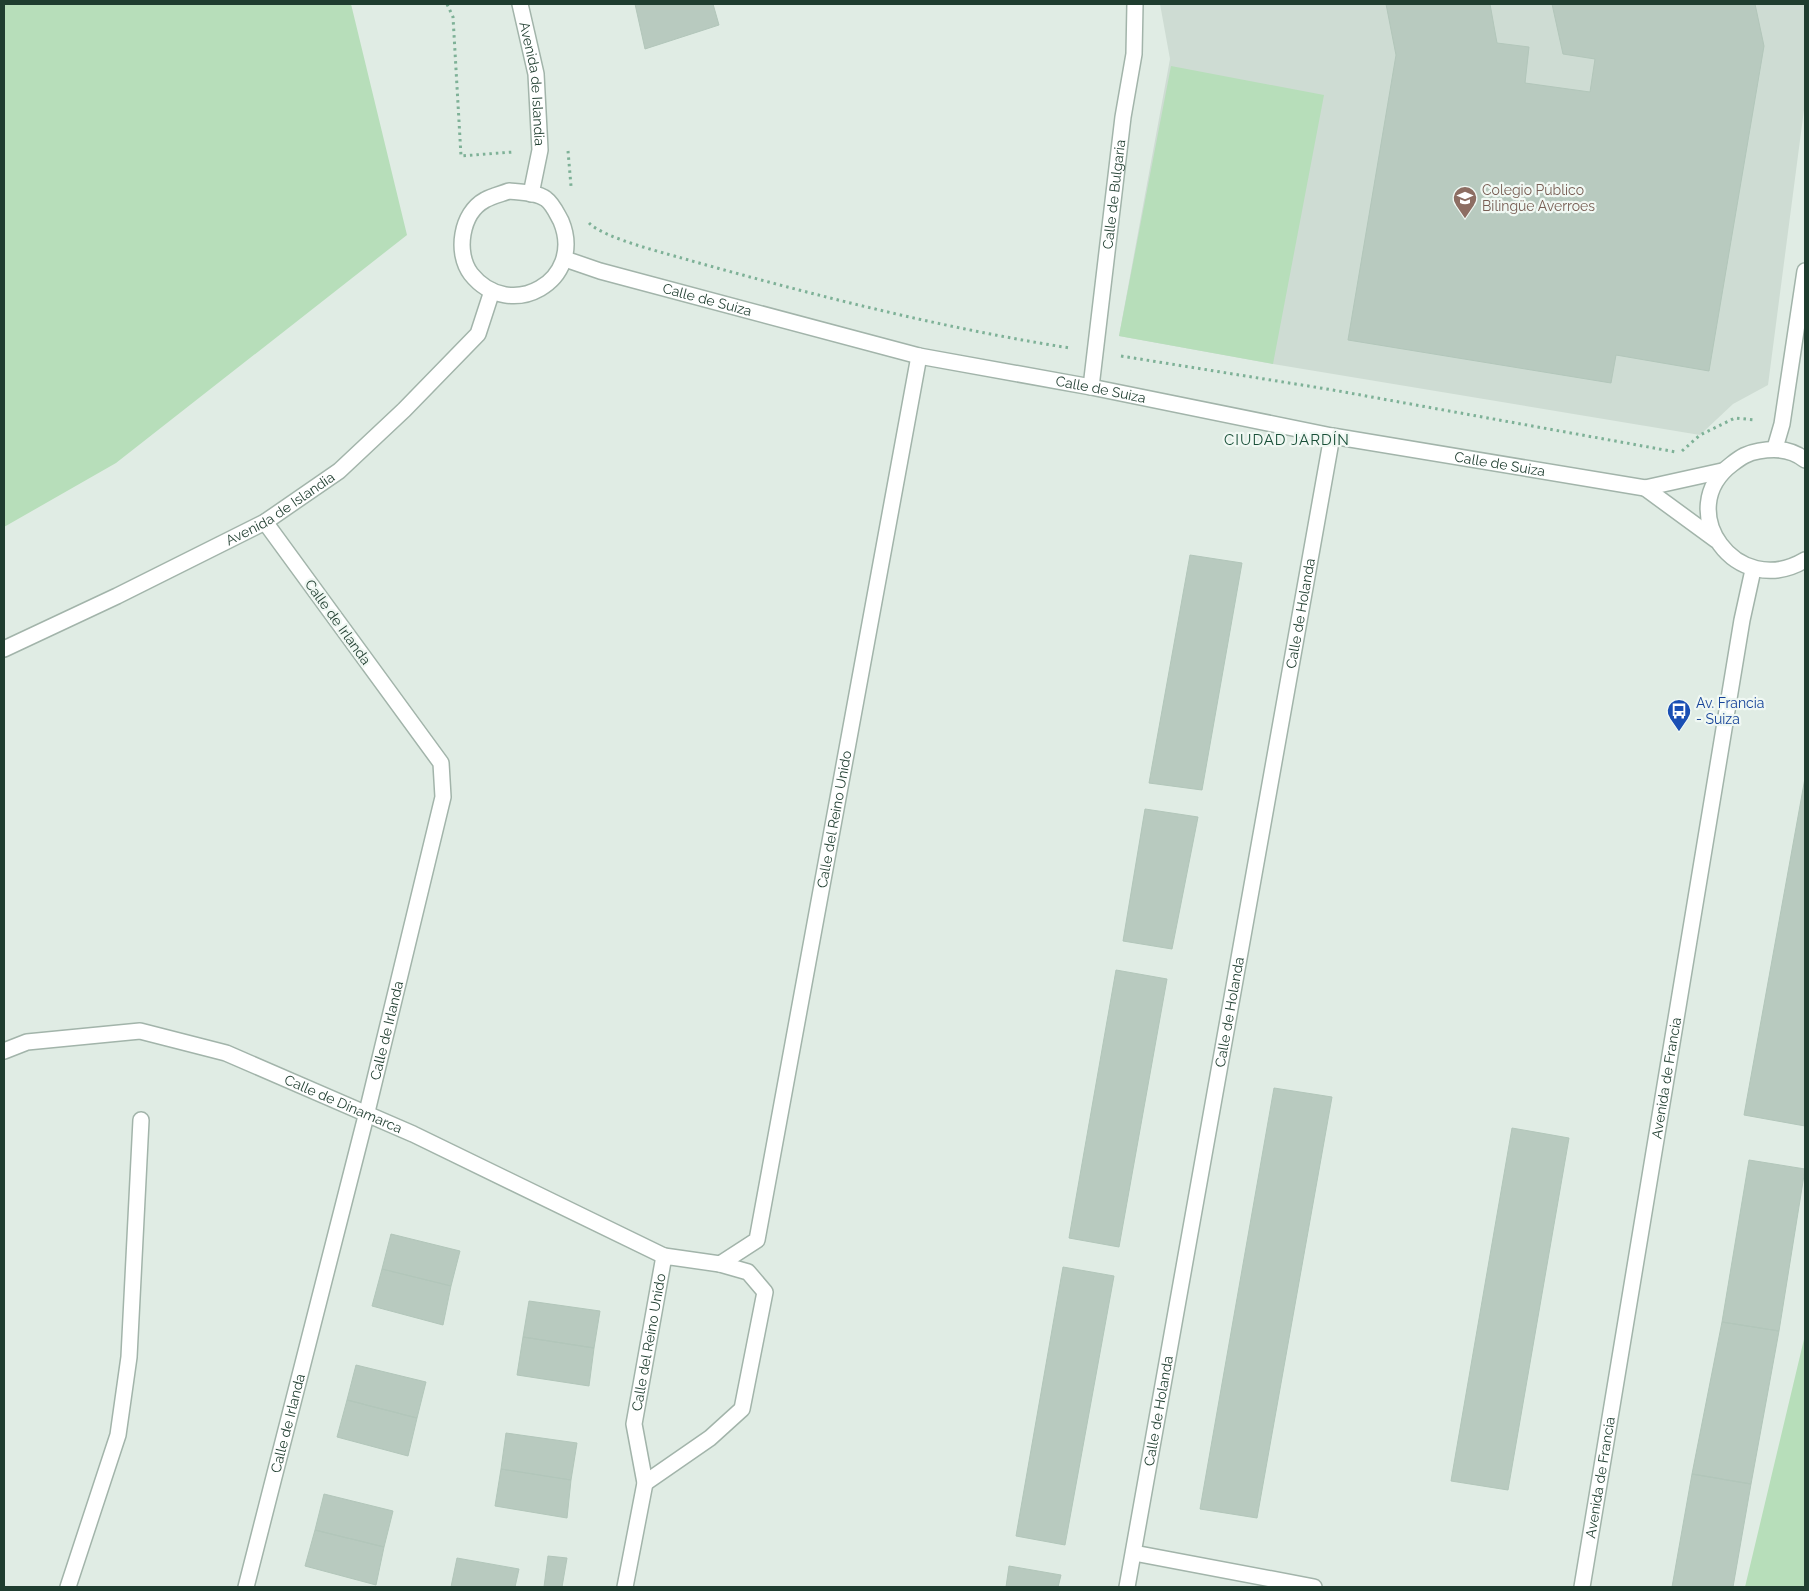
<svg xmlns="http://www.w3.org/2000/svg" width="1809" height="1591" font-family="Raleway,sans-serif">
  <rect width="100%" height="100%" fill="#e0ece4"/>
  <path fill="#cedcd3" d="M 1160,4 L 1805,4 L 1805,102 L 1768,385 L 1733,404 L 1700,435 L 1273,364 L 1119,336 L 1170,59 Z"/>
  <path fill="#b7deba" d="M 4,4 L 351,4 L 407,235 L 116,463 L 4,527 Z
    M 1171,66 L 1324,95 L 1273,364 L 1119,336 Z
    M 1805,1335 L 1805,1587 L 1745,1587 Z"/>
  <path fill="#b8cabf" stroke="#b2c6ba" d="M 635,4 L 713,4 L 719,25 L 645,49 Z
    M 1386,4 L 1490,4 L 1497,43 L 1529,47 L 1525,83 L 1590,92 L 1595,59 L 1563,54 L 1552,4 L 1755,4 L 1764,46 L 1709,371 L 1616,355 L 1611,383 L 1348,340 L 1396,55 Z
    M 1190,555 L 1242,563 L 1202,790 L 1149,783 Z
    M 1805,778 L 1805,1126 L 1744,1115 Z
    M 1145,809 L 1198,817 L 1172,949 L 1123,941 Z
    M 1116,970 L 1167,979 L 1119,1247 L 1069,1238 Z
    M 1274,1088 L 1332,1097 L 1257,1518 L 1200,1509 Z
    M 1512,1128 L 1569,1138 L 1508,1490 L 1451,1481 Z
    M 1749,1160 L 1805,1169 L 1779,1331 L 1722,1322 Z
    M 391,1234 L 460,1251 L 451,1286 L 382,1269 Z
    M 1063,1267 L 1114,1276 L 1065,1545 L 1016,1536 Z
    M 382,1269 L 451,1286 L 443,1325 L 372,1306 Z
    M 529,1301 L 600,1311 L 594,1348 L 523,1337 Z
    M 1722,1322 L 1779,1331 L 1751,1484 L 1692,1474 Z
    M 523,1337 L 594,1348 L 589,1386 L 517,1375 Z
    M 356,1365 L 426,1382 L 417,1418 L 347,1400 Z
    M 347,1400 L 417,1418 L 408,1456 L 337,1437 Z
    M 506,1433 L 577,1443 L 571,1480 L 501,1469 Z
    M 501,1469 L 571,1480 L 567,1518 L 495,1506 Z
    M 1692,1474 L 1751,1484 L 1733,1587 L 1672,1587 Z
    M 324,1494 L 393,1511 L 384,1547 L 315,1530 Z
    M 315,1530 L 384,1547 L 376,1585 L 305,1566 Z
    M 548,1556 L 567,1558 L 562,1587 L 544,1587 Z
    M 457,1558 L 519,1569 L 515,1587 L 451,1587 Z
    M 1009,1566 L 1061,1575 L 1058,1587 L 1006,1587 Z"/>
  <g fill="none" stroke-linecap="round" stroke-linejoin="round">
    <g stroke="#a2b4aa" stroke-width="18">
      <g id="minor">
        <path id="s1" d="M 565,259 L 600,271 L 919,356 L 1091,387 L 1332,436 L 1645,488 L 1722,471"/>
        <path id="s2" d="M 1091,387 L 1123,117 L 1134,54 L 1135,4"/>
        <path d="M 1775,448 L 1782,424 L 1805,271"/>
        <path d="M 1805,460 C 1792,449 1775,448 1759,451 C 1747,453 1741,457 1732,464 C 1672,509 1736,601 1805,560"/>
        <path d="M 1645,488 L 1716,540"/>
        <path id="s3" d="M 4,1051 L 27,1042 L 140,1031 L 226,1053 L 413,1134 L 664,1256"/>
        <path d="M 645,1483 L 710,1438 L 742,1409 L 765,1292 L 748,1272 L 720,1264"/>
        <path d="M 1134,1553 L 1314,1587"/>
        <path d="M 68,1587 L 118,1435 L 129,1357 L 141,1120"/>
        <path id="s4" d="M 246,1587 L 366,1116 L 443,797 L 441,763 L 265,522"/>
        <path id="s5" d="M 625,1587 L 645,1483 L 634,1424 L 664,1256 L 720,1264 L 757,1240 L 919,356"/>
        <path id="s6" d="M 1127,1587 L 1332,436"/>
        <path id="s7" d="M 1582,1587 L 1742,620 L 1753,570"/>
      </g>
    </g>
    <g stroke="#a2b4aa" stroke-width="18">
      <g id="tertiary">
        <path id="s8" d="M 520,4 L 536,74 L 540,150 L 531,194"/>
        <path d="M 509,191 C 520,192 537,192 546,199 C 553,204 557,214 561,221 C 586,281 510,323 471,274 C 455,253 461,213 485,200 C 492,196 501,194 509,191 Z"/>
        <path id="s9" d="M 4,649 L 117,596 L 265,522 L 339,471 L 404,410 L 478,334 L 492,291"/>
      </g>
    </g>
    <path stroke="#7eb197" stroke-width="3" stroke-dasharray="2.5 4" stroke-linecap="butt" d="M 447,4 L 453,17 L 461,156 L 513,152
      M 568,151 L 571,186
      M 589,223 C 605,239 669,254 692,261 C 817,296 942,328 1070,348
      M 1121,356 L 1333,390 L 1676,452
      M 1682,451 L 1700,435 L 1735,418 L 1755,420"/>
    <use href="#minor" stroke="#fff" stroke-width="15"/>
    <use href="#tertiary" stroke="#fff" stroke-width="15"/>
  </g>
  <defs>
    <g id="school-pin" transform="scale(1.25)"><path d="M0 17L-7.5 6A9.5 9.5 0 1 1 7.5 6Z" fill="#8d6e63" stroke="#f0f8f3"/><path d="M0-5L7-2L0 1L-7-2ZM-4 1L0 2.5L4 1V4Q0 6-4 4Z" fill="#fff"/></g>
    <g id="bus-pin" transform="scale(1.25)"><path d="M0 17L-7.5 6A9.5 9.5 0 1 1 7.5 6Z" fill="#1a4fb4" stroke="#f0f8f3"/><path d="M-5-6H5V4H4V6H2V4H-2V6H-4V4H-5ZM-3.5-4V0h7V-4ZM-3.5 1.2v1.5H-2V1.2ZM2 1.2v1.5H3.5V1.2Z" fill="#fff"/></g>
  </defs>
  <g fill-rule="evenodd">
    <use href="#school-pin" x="1465" y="198"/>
    <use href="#bus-pin" x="1679" y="711"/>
  </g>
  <g text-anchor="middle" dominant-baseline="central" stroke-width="4.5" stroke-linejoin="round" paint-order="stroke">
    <g font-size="14" fill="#1f3d2f" stroke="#f0f8f3">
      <text stroke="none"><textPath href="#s8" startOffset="81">Avenida de Islandia</textPath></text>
      <text stroke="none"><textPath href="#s2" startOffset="194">Calle de Bulgaria</textPath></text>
      <text stroke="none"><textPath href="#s1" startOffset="148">Calle de Suiza</textPath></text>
      <text stroke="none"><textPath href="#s1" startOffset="552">Calle de Suiza</textPath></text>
      <text stroke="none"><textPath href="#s1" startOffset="958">Calle de Suiza</textPath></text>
      <text stroke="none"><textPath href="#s9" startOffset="310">Avenida de Islandia</textPath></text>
      <text stroke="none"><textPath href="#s6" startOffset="989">Calle de Holanda</textPath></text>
      <text transform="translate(338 622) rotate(54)">Calle de Irlanda</text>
      <text stroke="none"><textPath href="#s5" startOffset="865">Calle del Reino Unido</textPath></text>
      <text stroke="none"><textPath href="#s6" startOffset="584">Calle de Holanda</textPath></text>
      <text stroke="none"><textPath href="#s4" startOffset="574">Calle de Irlanda</textPath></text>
      <text stroke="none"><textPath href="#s7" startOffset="516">Avenida de Francia</textPath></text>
      <text stroke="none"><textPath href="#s3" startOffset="355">Calle de Dinamarca</textPath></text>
      <text stroke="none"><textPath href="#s5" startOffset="249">Calle del Reino Unido</textPath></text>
      <text stroke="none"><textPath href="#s6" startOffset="179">Calle de Holanda</textPath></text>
      <text stroke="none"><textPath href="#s4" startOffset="169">Calle de Irlanda</textPath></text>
      <text stroke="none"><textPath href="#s7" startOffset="111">Avenida de Francia</textPath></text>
    </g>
    <g font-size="14" fill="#785e54" stroke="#f0f8f3" text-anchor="start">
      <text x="1482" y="190">Colegio Público<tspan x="1482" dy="16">Bilingüe Averroes</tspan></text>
    </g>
    <g font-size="14" fill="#164399" stroke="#f0f8f3" text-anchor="start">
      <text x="1696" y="703">Av. Francia<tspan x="1696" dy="16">- Suiza</tspan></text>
    </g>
    <g font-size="15" letter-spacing="1" fill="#1a5039" stroke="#f0f8f3">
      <text x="1287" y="440">CIUDAD JARDÍN</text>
    </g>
  </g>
  <rect width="1809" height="1591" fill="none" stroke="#1f3d2f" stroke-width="10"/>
</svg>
